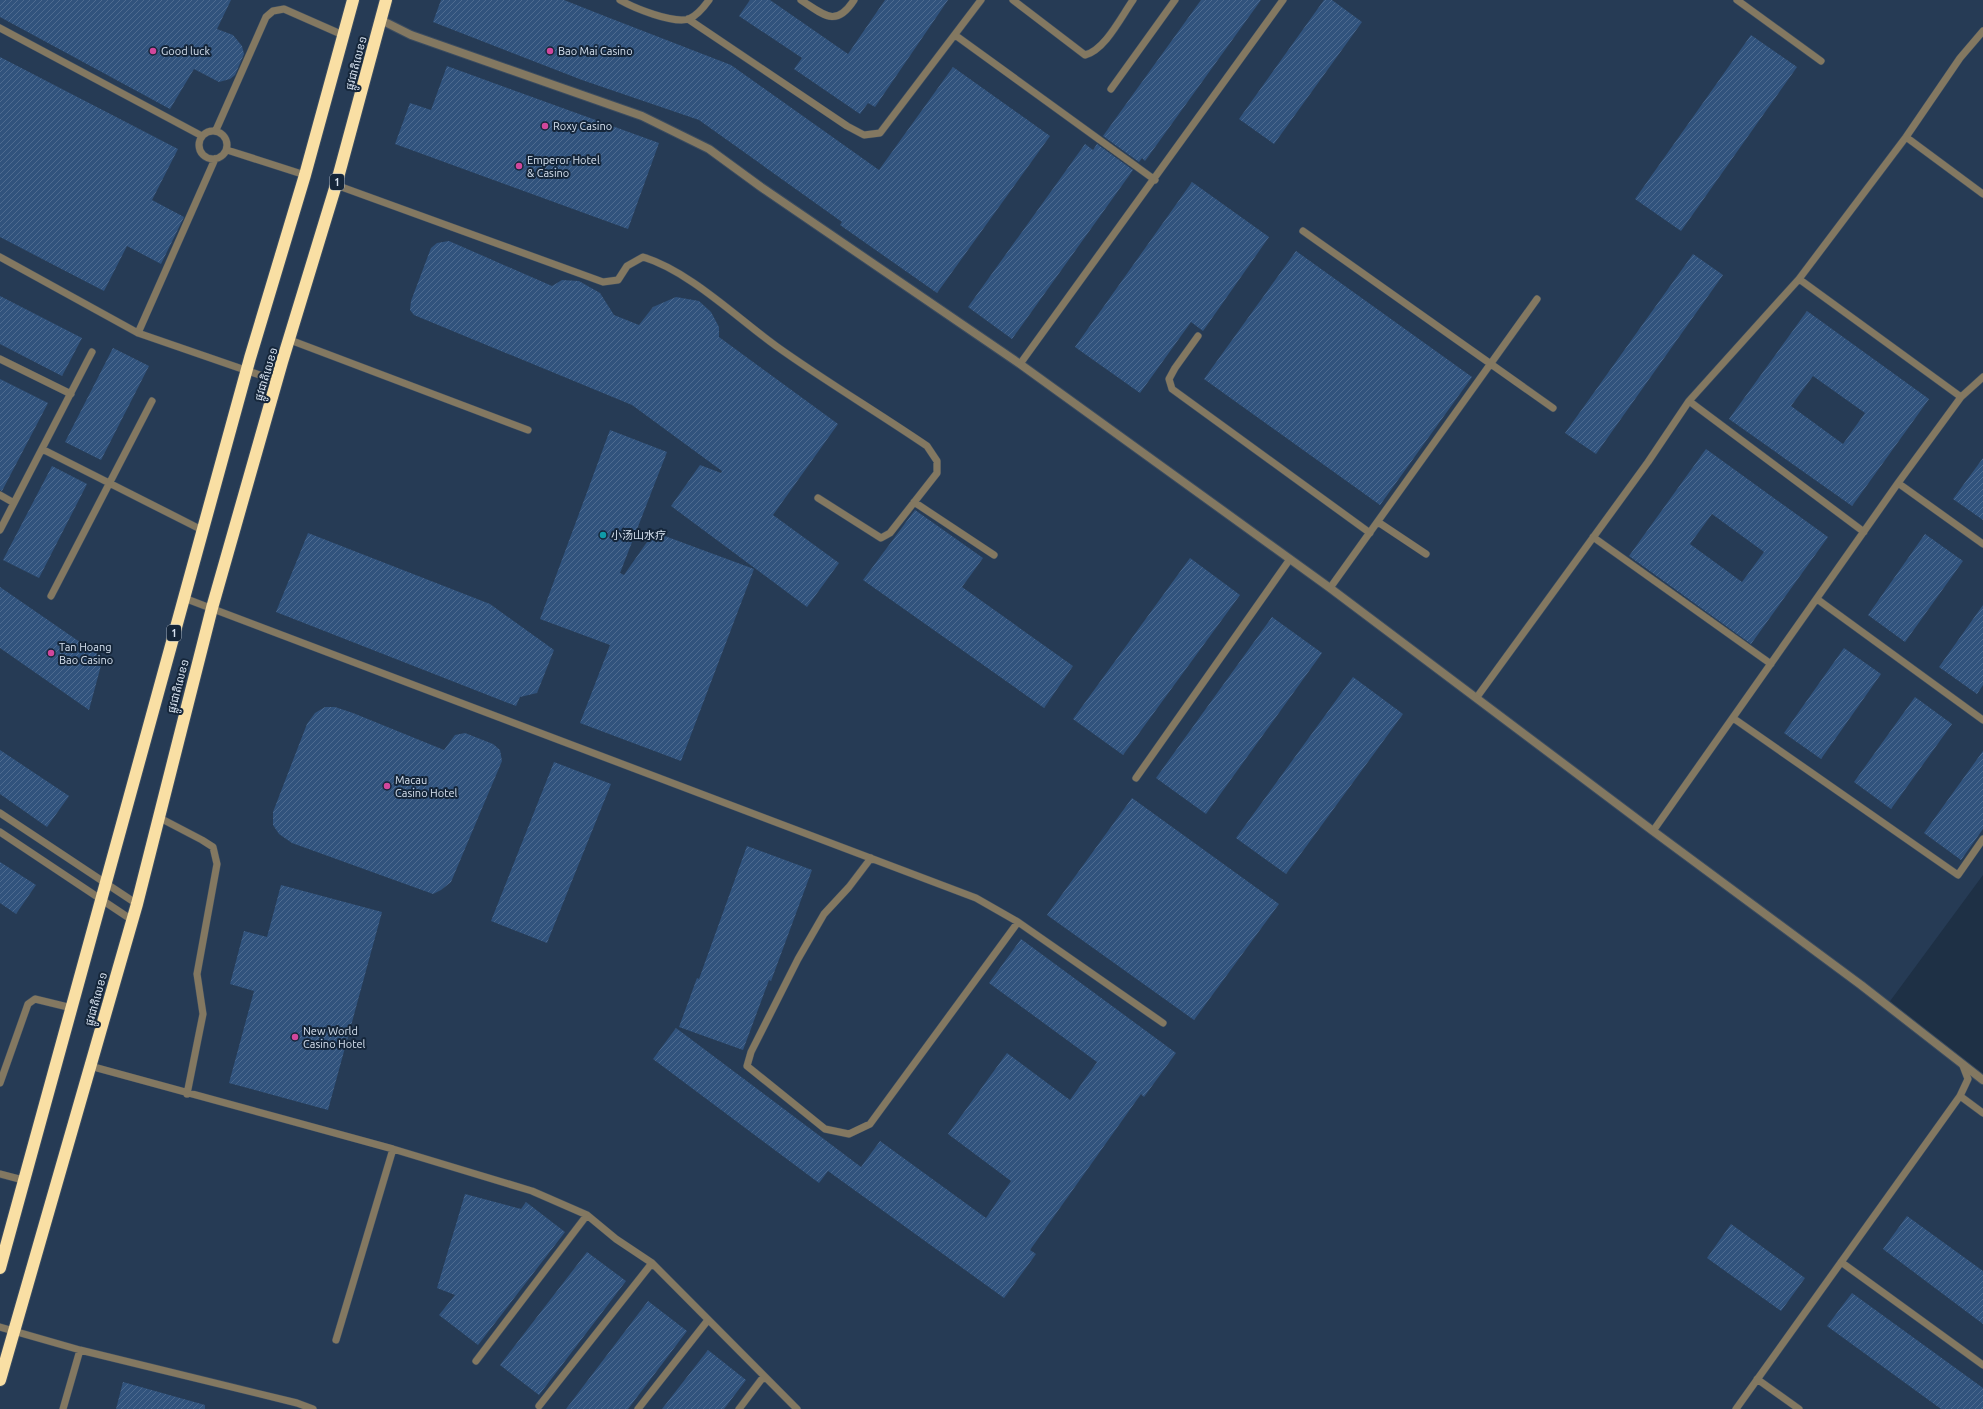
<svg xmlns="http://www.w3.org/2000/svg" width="1983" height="1409" font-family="Ubuntu,'Noto Sans SC','Noto Sans Khmer',sans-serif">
  <defs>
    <pattern id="building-hatch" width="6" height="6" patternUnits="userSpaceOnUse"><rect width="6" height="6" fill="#31537d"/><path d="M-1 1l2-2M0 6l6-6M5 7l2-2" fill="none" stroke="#4e6b90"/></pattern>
  </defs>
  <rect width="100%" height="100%" fill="#1e3045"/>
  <path fill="#263b55" d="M 0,0 L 1983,0 L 1983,875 L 1885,1008 L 1983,1075 L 1983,1409 L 0,1409 Z"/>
  <path fill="url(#building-hatch)" fill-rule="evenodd" d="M 0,0 L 231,0 L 217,29 L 233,35 L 242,46 L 244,54 L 235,75 L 230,79 L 219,82 L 194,69 L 170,109 L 0,17 Z
    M 441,0 L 564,0 L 607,17 L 731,65 L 879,170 L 953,67 L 1050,136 L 937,293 L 840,225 L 842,222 L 699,120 L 582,80 L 433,22 Z
    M 750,0 L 770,0 L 848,54 L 885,0 L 948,0 L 875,107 L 868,103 L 860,114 L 794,69 L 802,58 L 739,16 Z
    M 1201,0 L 1261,0 L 1145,161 L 1142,158 L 1139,162 L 1103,136 Z
    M 1324,0 L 1332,0 L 1362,22 L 1274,144 L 1239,119 Z
    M 1751,35 L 1797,67 L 1681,231 L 1635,199 Z
    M 0,57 L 178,149 L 152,200 L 184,217 L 161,264 L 127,246 L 104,291 L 0,237 Z
    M 447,66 L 659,143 L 628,229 L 395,144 L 410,103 L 431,110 Z
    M 1085,144 L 1093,150 L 1097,144 L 1133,170 L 1012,339 L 968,307 Z
    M 1192,182 L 1269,237 L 1203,331 L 1191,322 L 1140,393 L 1075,347 Z
    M 449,241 L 552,286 L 562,280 L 579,281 L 600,293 L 614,315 L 639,325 L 653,307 L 676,297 L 699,301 L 711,312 L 719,327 L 719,337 L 838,424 L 773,515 L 839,563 L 807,607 L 671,506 L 700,465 L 721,473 L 722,471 L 632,405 L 414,315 L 410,310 L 411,301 L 431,248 L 437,243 Z
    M 1296,251 L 1472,377 L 1380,505 L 1204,379 Z
    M 1693,254 L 1723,275 L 1596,454 L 1565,433 Z
    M 0,296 L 82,338 L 62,376 L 0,344 Z
    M 1807,311 L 1929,399 L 1852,506 L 1729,419 ZM 1813,376 L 1865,413 L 1843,444 L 1791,406 Z
    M 113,348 L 149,366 L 101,460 L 65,442 Z
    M 0,379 L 48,403 L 2,491 L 0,490 Z
    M 610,430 L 667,452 L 620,573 L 624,575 L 654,532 L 754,569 L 681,761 L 580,723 L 610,645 L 540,619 Z
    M 1706,449 L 1828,537 L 1751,644 L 1629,556 ZM 1712,514 L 1764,552 L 1742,582 L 1690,544 Z
    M 1983,458 L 1983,520 L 1953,499 Z
    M 52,466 L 87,484 L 39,578 L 3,560 Z
    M 915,510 L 983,558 L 962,587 L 1073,666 L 1044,708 L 863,580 Z
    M 308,533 L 490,604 L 554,650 L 537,693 L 520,697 L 516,706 L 276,612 Z
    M 1925,534 L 1963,561 L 1905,642 L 1868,615 Z
    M 1190,558 L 1240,595 L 1123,755 L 1073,719 Z
    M 0,587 L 103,658 L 89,710 L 0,648 Z
    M 1983,605 L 1983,685 L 1977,694 L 1939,667 Z
    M 1272,617 L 1322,653 L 1206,814 L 1156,778 Z
    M 1844,648 L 1881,674 L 1821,759 L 1784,733 Z
    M 1353,677 L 1403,714 L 1286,874 L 1236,838 Z
    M 1915,697 L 1952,724 L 1891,809 L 1854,782 Z
    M 325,707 L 335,707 L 353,713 L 444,750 L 455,735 L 465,733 L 493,744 L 500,750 L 502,761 L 451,882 L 441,890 L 433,894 L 292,843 L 279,834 L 273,825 L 273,812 L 307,724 L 315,713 Z
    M 0,750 L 69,796 L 47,827 L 0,794 Z
    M 1983,751 L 1983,829 L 1961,860 L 1924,833 Z
    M 554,762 L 611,784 L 547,943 L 491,921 Z
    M 1132,798 L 1279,904 L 1194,1020 L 1047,915 Z
    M 747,846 L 812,870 L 771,981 L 769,980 L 743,1050 L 679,1027 L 697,978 L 699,979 Z
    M 0,862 L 36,885 L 16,914 L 0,903 Z
    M 281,885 L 382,912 L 328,1110 L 229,1083 L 254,991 L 230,984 L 244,931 L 267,937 Z
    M 1021,939 L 1176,1053 L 1144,1097 L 1141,1094 L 1030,1250 L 1036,1254 L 1004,1298 L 828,1171 L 819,1183 L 653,1059 L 676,1028 L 861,1167 L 880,1141 L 986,1218 L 1011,1181 L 948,1134 L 1007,1053 L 1070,1100 L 1097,1062 L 989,983 Z
    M 465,1194 L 521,1209 L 526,1202 L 565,1232 L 478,1345 L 439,1315 L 455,1295 L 437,1288 Z
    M 1907,1216 L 1983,1271 L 1983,1324 L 1883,1249 Z
    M 1731,1224 L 1805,1278 L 1781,1311 L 1707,1258 Z
    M 587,1252 L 626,1281 L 539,1395 L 500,1365 Z
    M 1852,1293 L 1983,1388 L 1983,1409 L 1941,1409 L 1827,1326 Z
    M 648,1301 L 687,1331 L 628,1409 L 566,1409 Z
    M 708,1350 L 746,1380 L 724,1409 L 662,1409 Z
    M 123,1382 L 205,1405 L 205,1409 L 116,1409 Z"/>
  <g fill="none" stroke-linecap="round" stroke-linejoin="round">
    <g stroke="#3b4c60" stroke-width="8">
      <path id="lane" d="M 620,0 C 634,8 673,24 689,19 C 698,15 704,7 709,0
        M 801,0 C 824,15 836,28 854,0
        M 1013,0 L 1085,55 C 1105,50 1121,17 1133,0
        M 1737,0 L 1821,61
        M 688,19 L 847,126 L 864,135 L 880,133 L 981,0
        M 0,28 L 202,136
        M 955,35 L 1155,180
        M 1111,89 L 1175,0
        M 216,130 L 266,17 L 273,11 L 284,9 L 343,35
        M199 145a14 14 0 1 1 28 0a14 14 0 1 1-28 0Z
        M 1906,137 L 1983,194
        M 227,150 L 305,175
        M 336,185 L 603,282 L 618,280 L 627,266 L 643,257 C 689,271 736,317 776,346 C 825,381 877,412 927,446 L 937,461 L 937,473 L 890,533 L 881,538 L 818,498
        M 1303,231 L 1553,408
        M 0,257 L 138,333 L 277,381
        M 1799,279 L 1961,397
        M 138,333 L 215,159
        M 1198,336 L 1175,368 L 1169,379 L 1172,389 L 1370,533
        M 290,340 L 528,430
        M 0,359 L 71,394
        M 1020,364 L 1283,0
        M 1689,401 L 1864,532
        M 42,449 L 202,530
        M 1898,483 L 1983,544
        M 0,495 L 14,503
        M 914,502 L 994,555
        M 1378,522 L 1426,554
        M 0,530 L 92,352
        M 1593,537 L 1771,664
        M 1330,588 L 1537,299
        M 51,596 L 152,401
        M 184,598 L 976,898 L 1018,922 L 1163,1023
        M 1817,599 L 1983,720
        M 1477,697 L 1648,462 L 1689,401 L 1799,279 L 1906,137 L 1960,58 L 1983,31
        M 1733,718 L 1958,875 L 1983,839
        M 1136,778 L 1290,559
        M 0,813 L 137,904
        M 158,817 L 202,840 L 213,847 L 217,864 L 197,974 L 203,1014 L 187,1094
        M 1653,831 L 1898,483 L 1961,397 L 1983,377
        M 0,832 L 132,920
        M 871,858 L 849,887 L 824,914 L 798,959 L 751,1052 L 747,1066 L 825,1129 L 849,1134 L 870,1124 L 1018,922
        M 90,1066 L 393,1149 L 532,1191 L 587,1215 L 616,1239 L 652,1263 L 797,1409
        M 0,1083 L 28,1004 L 35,999 L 72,1008
        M 1960,1096 L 1983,1113
        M 0,1174 L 23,1180
        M 1841,1262 L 1983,1365
        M 0,1327 L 80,1350 L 297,1403 L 313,1409
        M 336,1340 L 393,1149
        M 476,1361 L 587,1215
        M 1757,1379 L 1799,1409
        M 539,1406 L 652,1263
        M 63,1409 L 80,1350
        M 638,1409 L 708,1320
        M 739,1409 L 764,1376
        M 1736,1409 L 1960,1096 L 1968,1079 L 1963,1066"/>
    </g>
    <g stroke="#3b4c60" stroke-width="10">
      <path id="street" d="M 381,20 L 411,35 L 642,116 L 709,149 L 761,187 L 1020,364 L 1330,588 L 1653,831 L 1861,985 L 1983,1080"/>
    </g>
    <g stroke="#3b4c60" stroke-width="14">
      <path id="highway" d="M 0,1268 L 250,358 L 305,175 L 353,0
        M 0,1380 L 137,904 L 212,608 L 282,362 L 336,185 L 386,0"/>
    </g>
    <use href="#lane" stroke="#837861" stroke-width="7"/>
    <use href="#street" stroke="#837861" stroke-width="8"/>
    <use href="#highway" stroke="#f9dfa4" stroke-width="12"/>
  </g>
  <g fill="#d1479c" stroke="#15263a" stroke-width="1.5">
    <circle cx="153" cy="51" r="4"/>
    <circle cx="550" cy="51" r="4"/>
    <circle cx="545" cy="126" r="4"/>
    <circle cx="519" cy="166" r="4"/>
    <circle cx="51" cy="653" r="4"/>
    <circle cx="387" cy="786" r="4"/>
    <circle cx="295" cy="1037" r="4"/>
  </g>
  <circle fill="#0f9aa8" stroke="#15263a" stroke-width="1.5" cx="603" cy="535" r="4"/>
  <g text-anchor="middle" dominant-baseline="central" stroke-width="4" stroke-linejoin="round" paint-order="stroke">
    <g fill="#15263a" stroke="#9ca9b9" stroke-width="1">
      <rect x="330" y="174" width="14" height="16" rx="3"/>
      <rect x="167" y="625" width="14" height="16" rx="3"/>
    </g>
    <g font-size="10" font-weight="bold" fill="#d6e1ef">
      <text x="337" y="182">1</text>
      <text x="174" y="633">1</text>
    </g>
    <g font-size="11" fill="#d6e1ef" stroke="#15263a" text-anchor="start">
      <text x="161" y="51">Good luck</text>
      <text x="558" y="51">Bao Mai Casino</text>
      <text x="553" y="126">Roxy Casino</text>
      <text x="527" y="160">Emperor Hotel<tspan x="527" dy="13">&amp; Casino</tspan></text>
      <text x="611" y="535">小汤山水疗</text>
      <text x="59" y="647">Tan Hoang<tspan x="59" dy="13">Bao Casino</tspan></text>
      <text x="395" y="780">Macau<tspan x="395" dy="13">Casino Hotel</tspan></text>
      <text x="303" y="1031">New World<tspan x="303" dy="13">Casino Hotel</tspan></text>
    </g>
    <g font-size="11" fill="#d6e1ef" stroke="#15263a">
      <text transform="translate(356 63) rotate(-75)">ផ្លូវជាតិលេខ១</text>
      <text transform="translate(266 374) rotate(-73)">ផ្លូវជាតិលេខ១</text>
      <text transform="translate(178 686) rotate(-75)">ផ្លូវជាតិលេខ១</text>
      <text transform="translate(96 999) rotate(-74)">ផ្លូវជាតិលេខ១</text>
    </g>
  </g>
</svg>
